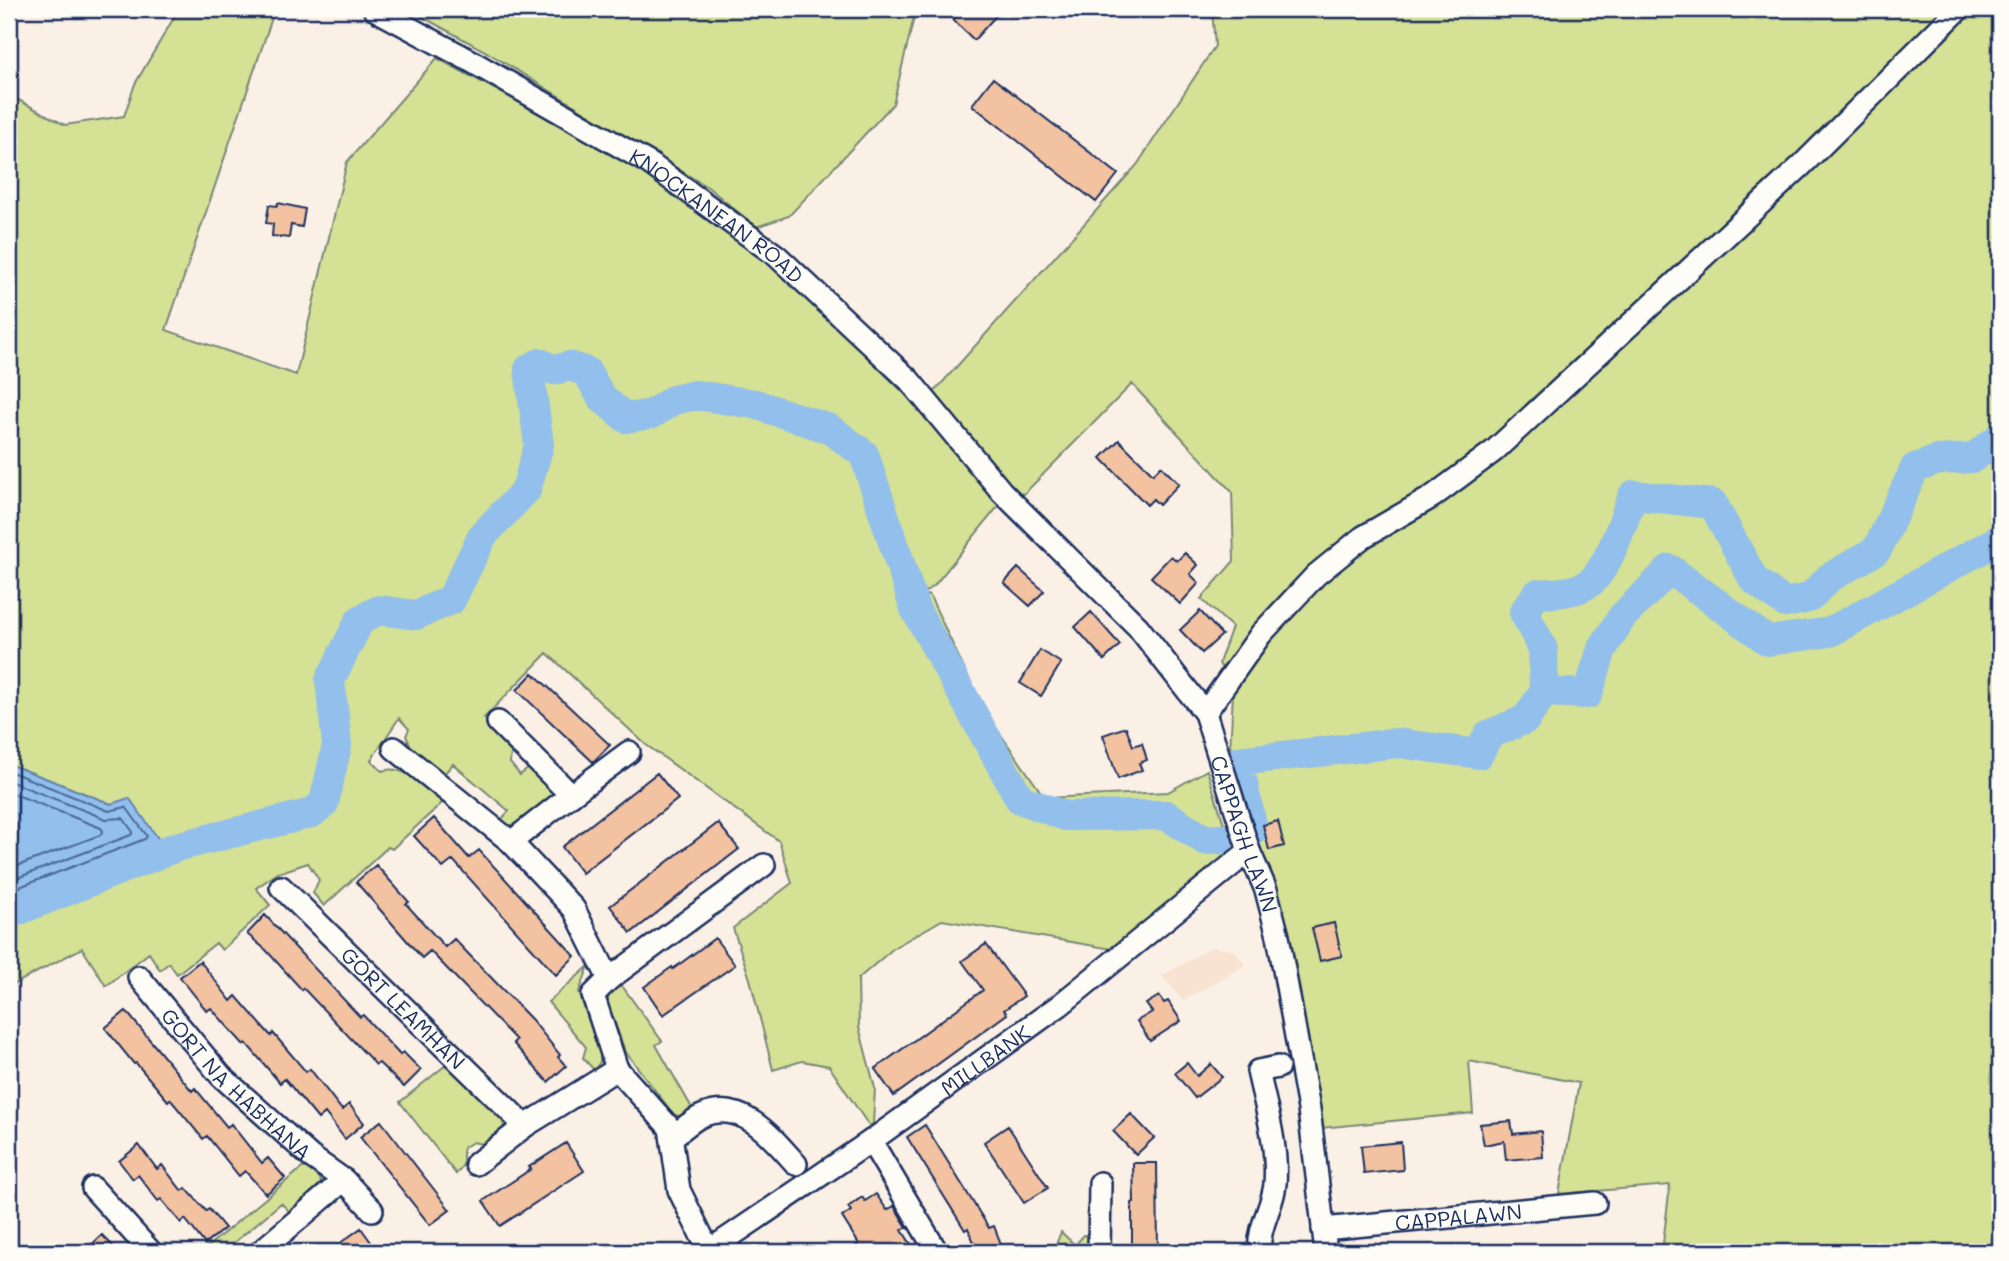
<svg xmlns="http://www.w3.org/2000/svg" width="2009" height="1261" font-family="Mali,sans-serif">
  <rect width="100%" height="100%" fill="#fbf0e6"/>
  <filter id="ink" filterUnits="userSpaceOnUse"><feTurbulence type="fractalNoise" baseFrequency=".0143" numOctaves="2"/><feDisplacementMap in="SourceGraphic" scale="14" xChannelSelector="R" yChannelSelector="G"/><feConvolveMatrix kernelMatrix="1 2 1 2 8 2 1 2 1" color-interpolation-filters="sRGB"/></filter>
  <g filter="url(#ink)">
    <path fill="#f8e2d1" d="M 1212,947 L 1235,951 L 1245,965 L 1183,1001 L 1162,976 Z"/>
    <path fill="#d5e194" stroke="#788879" stroke-width="2" d="M 179,9 L 275,9 L 166,330 L 296,375 L 347,162 L 437,58 L 649,172 L 771,262 L 914,403 L 1000,504 L 934,586 L 908,603 L 929,594 L 983,709 L 1045,798 L 1168,792 L 1207,770 L 1230,843 L 1225,857 L 1112,949 L 942,920 L 895,947 L 858,979 L 859,1027 L 875,1088 L 873,1124 L 869,1126 L 829,1066 L 802,1061 L 773,1070 L 750,979 L 733,928 L 792,883 L 779,841 L 645,744 L 547,653 L 484,718 L 512,744 L 510,763 L 520,775 L 529,768 L 555,786 L 556,796 L 518,823 L 508,826 L 499,822 L 509,811 L 453,764 L 443,775 L 413,751 L 406,736 L 409,729 L 399,718 L 371,760 L 382,771 C 405,763 426,789 443,802 L 392,849 L 388,847 L 324,906 L 313,893 L 319,880 L 308,863 L 278,873 L 256,888 L 270,905 L 222,950 L 216,943 L 177,974 L 169,963 L 160,970 L 149,953 L 106,986 L 82,948 L 9,987 L 9,899 L 19,893 L 112,804 L 9,764 L 9,95 L 65,125 L 124,116 L 135,84 Z
      M 408,9 L 916,9 L 893,104 L 789,216 L 756,227 L 709,188 L 485,51 Z
      M 1212,9 L 2000,9 L 2000,1252 L 1662,1252 L 1670,1185 L 1559,1194 L 1579,1083 L 1469,1061 L 1473,1113 L 1321,1128 L 1296,969 L 1278,894 L 1245,826 L 1230,752 L 1233,693 L 1219,663 L 1232,627 L 1201,599 L 1234,561 L 1232,492 L 1132,384 L 1020,498 L 933,393 L 1137,165 L 1215,46 Z
      M 589,966 L 579,992 L 600,1054 L 600,1062 L 594,1070 L 583,1058 L 586,1047 L 548,1002 Z
      M 620,983 L 662,1041 L 656,1045 L 692,1108 L 680,1116 L 674,1115 L 625,1051 L 608,1004 C 607,993 612,990 620,983 Z
      M 447,1064 L 502,1119 L 504,1126 C 497,1140 488,1147 473,1142 L 463,1148 L 463,1165 L 456,1174 L 400,1102 Z
      M 307,1167 L 320,1178 L 321,1183 L 290,1212 L 281,1203 L 223,1252 L 201,1252 L 302,1168 Z
      M 1061,1232 L 1075,1245 L 1084,1235 L 1089,1235 L 1091,1252 L 1053,1252 Z"/>
    <path fill="#92bfec" stroke="#6285b3" stroke-width="2" d="M 9,764 L 111,804 L 129,798 L 160,841 L 9,899 Z"/>
    <g fill="none" stroke-linecap="round" stroke-linejoin="round">
      <path stroke="#4b6997" stroke-width="2" d="M 9,771 L 109,811 L 126,807 L 147,836 L 145,839 L 9,891
        M 9,781 L 106,819 L 123,818 L 133,832 L 131,835 L 9,881
        M 9,792 L 101,828 L 103,831 L 100,835 L 9,869"/>
      <path stroke="#92bfec" stroke-width="30" d="M 1544,692 L 1588,694 L 1602,649 L 1622,617 L 1670,569 L 1768,641 L 1830,632 L 2000,539
        M 1253,830 L 1238,761 L 1397,743 L 1479,754 L 1488,735 L 1526,719 L 1544,692 L 1543,649 L 1524,612 L 1537,594 C 1555,593 1581,593 1594,579 C 1612,559 1623,520 1633,495 L 1713,504 L 1754,580 L 1785,603 L 1809,598 L 1829,578 L 1877,550 L 1915,468 L 1938,460 L 1973,458 L 2000,437
        M 9,914 L 176,847 L 312,813 L 324,803 L 337,745 L 330,680 L 360,620 L 379,610 L 416,615 L 451,600 L 483,535 L 526,490 L 539,445 L 529,369 L 540,363 L 554,370 L 569,366 L 587,372 L 602,398 L 626,418 L 652,414 L 673,400 L 696,395 L 755,404 L 830,429 L 864,454 L 915,609 L 1020,799 L 1065,816 L 1166,815 L 1205,840 L 1220,839"/>
    </g>
    <path fill="#f2c2a1" stroke="#1b2f5e" stroke-width="2" d="M 963,9 L 1002,9 L 974,40 L 953,20 Z
      M 993,78 L 1118,174 L 1096,202 L 972,105 Z
      M 278,203 L 305,209 L 302,227 L 291,225 L 289,238 L 272,236 L 273,224 L 266,223 L 269,205 L 277,206 Z
      M 1119,440 L 1153,474 L 1161,466 L 1179,484 L 1159,505 L 1153,499 L 1147,505 L 1101,458 Z
      M 1185,553 L 1198,565 L 1190,574 L 1199,583 L 1180,604 L 1151,577 L 1171,556 L 1177,561 Z
      M 1018,568 L 1044,591 L 1030,606 L 1004,583 Z
      M 1200,611 L 1222,635 L 1202,653 L 1180,630 Z
      M 1091,612 L 1120,645 L 1104,660 L 1075,627 Z
      M 1040,650 L 1061,663 L 1041,696 L 1020,683 Z
      M 533,673 L 610,745 L 593,762 L 517,690 Z
      M 1126,727 L 1133,746 L 1142,743 L 1147,760 L 1139,763 L 1142,770 L 1118,779 L 1103,735 Z
      M 657,773 L 678,799 L 582,873 L 562,847 Z
      M 434,818 L 469,858 L 479,850 L 575,956 L 556,975 L 453,860 L 443,868 L 414,836 Z
      M 1278,821 L 1284,846 L 1269,850 L 1263,825 Z
      M 718,823 L 739,849 L 631,933 L 610,906 Z
      M 376,865 L 409,902 L 406,904 L 445,947 L 454,939 L 532,1020 L 560,1055 L 558,1057 L 566,1066 L 548,1082 L 513,1043 L 516,1040 L 430,951 L 422,958 L 356,882 Z
      M 265,915 L 360,1017 L 363,1015 L 400,1055 L 403,1052 L 421,1070 L 404,1087 L 379,1063 L 376,1065 L 303,988 L 302,990 L 266,950 L 247,934 Z
      M 1334,923 L 1342,956 L 1320,961 L 1312,928 Z
      M 715,938 L 735,965 L 663,1015 L 644,987 L 672,967 L 673,969 Z
      M 986,944 L 1024,996 L 1004,1010 L 1007,1014 L 894,1096 L 875,1069 L 983,990 L 962,961 Z
      M 200,961 L 231,1001 L 236,996 L 271,1036 L 273,1033 L 306,1072 L 310,1069 L 342,1110 L 349,1104 L 364,1123 L 345,1139 L 325,1113 L 318,1119 L 285,1079 L 280,1083 L 246,1043 L 244,1045 L 211,1008 L 207,1011 L 180,977 Z
      M 1159,996 L 1164,1003 L 1168,1001 L 1181,1021 L 1150,1041 L 1137,1021 L 1152,1012 L 1146,1004 Z
      M 126,1011 L 192,1091 L 195,1088 L 227,1127 L 231,1124 L 262,1163 L 268,1158 L 285,1178 L 266,1194 L 245,1171 L 239,1176 L 207,1136 L 203,1139 L 170,1099 L 168,1101 L 136,1063 L 134,1064 L 105,1028 Z
      M 1187,1063 L 1197,1076 L 1211,1064 L 1222,1077 L 1195,1098 L 1175,1073 Z
      M 1131,1114 L 1154,1138 L 1136,1155 L 1113,1131 Z
      M 381,1121 L 450,1210 L 430,1225 L 360,1137 Z
      M 1511,1121 L 1513,1134 L 1541,1131 L 1543,1157 L 1506,1160 L 1504,1141 L 1484,1145 L 1480,1124 Z
      M 925,1125 L 989,1228 L 994,1226 L 1004,1252 L 978,1252 L 968,1228 L 965,1230 L 907,1137 Z
      M 1008,1126 L 1048,1188 L 1024,1203 L 984,1142 Z
      M 1401,1142 L 1403,1170 L 1364,1174 L 1361,1146 Z
      M 566,1143 L 584,1171 L 500,1226 L 483,1201 L 531,1169 L 529,1167 Z
      M 139,1145 L 157,1169 L 162,1165 L 182,1191 L 186,1188 L 206,1211 L 209,1209 L 225,1228 L 205,1244 L 185,1219 L 181,1223 L 161,1199 L 158,1201 L 138,1175 L 133,1179 L 119,1161 Z
      M 1133,1163 L 1157,1163 L 1158,1252 L 1132,1252 L 1132,1203 L 1134,1202 Z
      M 876,1194 L 887,1210 L 894,1206 L 907,1227 L 902,1230 L 916,1252 L 847,1252 L 859,1244 L 842,1217 L 851,1211 L 848,1207 L 862,1197 L 865,1201 Z
      M 361,1228 L 378,1252 L 327,1252 L 343,1241 Z
      M 102,1235 L 119,1252 L 84,1252 Z"/>
    <g fill="none" stroke-linecap="round" stroke-linejoin="round">
      <g stroke="#1b2f5e" stroke-width="26">
        <g id="minor">
          <path id="s1" d="M 374,9 L 469,60 L 649,163 L 777,256 L 909,380 L 1002,492 L 1138,627 L 1205,713 L 1249,851 L 1266,890 L 1278,936 L 1309,1109 L 1326,1252"/>
          <path d="M 1205,713 L 1261,634 L 1316,575 L 1363,537 L 1432,497 L 1494,451 L 1801,166 L 1959,9"/>
          <path d="M 498,722 L 571,795 L 511,842"/>
          <path d="M 394,748 L 511,842 L 574,909 L 609,979 L 593,995 L 617,1069 L 670,1128 L 679,1190 L 709,1251"/>
          <path d="M 571,795 L 629,752"/>
          <path id="s2" d="M 281,887 L 525,1126 L 476,1164"/>
          <path id="s3" d="M 139,977 L 221,1076 L 310,1156 L 344,1180 L 260,1252"/>
          <path d="M 609,979 L 764,865"/>
          <path d="M 525,1126 L 617,1069"/>
          <path d="M 672,1137 C 682,1130 693,1119 704,1115 C 743,1100 773,1138 796,1164"/>
          <path d="M 871,1141 L 937,1252"/>
          <path d="M 344,1180 L 372,1210"/>
          <path d="M 93,1188 L 151,1252"/>
          <path id="s4" d="M 1323,1229 L 1595,1203"/>
          <path id="s5" d="M 707,1252 L 871,1141 L 1060,1005 L 1249,851"/>
          <path d="M 1099,1252 L 1100,1183"/>
          <path d="M 1260,1252 C 1257,1228 1273,1207 1275,1184 C 1278,1146 1266,1108 1258,1071 L 1278,1067"/>
        </g>
      </g>
      <use href="#minor" stroke="#fdfcf7" stroke-width="21"/>
    </g>
  </g>
  <g text-anchor="middle" dominant-baseline="central" stroke-width="7" stroke-linejoin="round" paint-order="stroke">
    <g font-size="21" fill="#1b2f5e" stroke="#fdfcf7">
      <text stroke="none"><textPath href="#s1" startOffset="401">KNOCKANEAN ROAD</textPath></text>
      <text stroke="none"><textPath href="#s1" startOffset="1228">CAPPAGH LAWN</textPath></text>
      <text stroke="none"><textPath href="#s2" startOffset="172">GORT LEAMHAN</textPath></text>
      <text stroke="none"><textPath href="#s5" startOffset="338">MILLBANK</textPath></text>
      <text stroke="none"><textPath href="#s3" startOffset="145">GORT NA HABHANA</textPath></text>
      <text stroke="none"><textPath href="#s4" startOffset="136">CAPPALAWN</textPath></text>
    </g>
  </g>
  <rect width="2009" height="1261" fill="none" stroke="#fdfcf7" stroke-width="35"/>
  <rect x="18" y="18" width="1974" height="1226" fill="none" stroke="#1b2f5e" stroke-width="2.5" filter="url(#ink)"/>
</svg>
